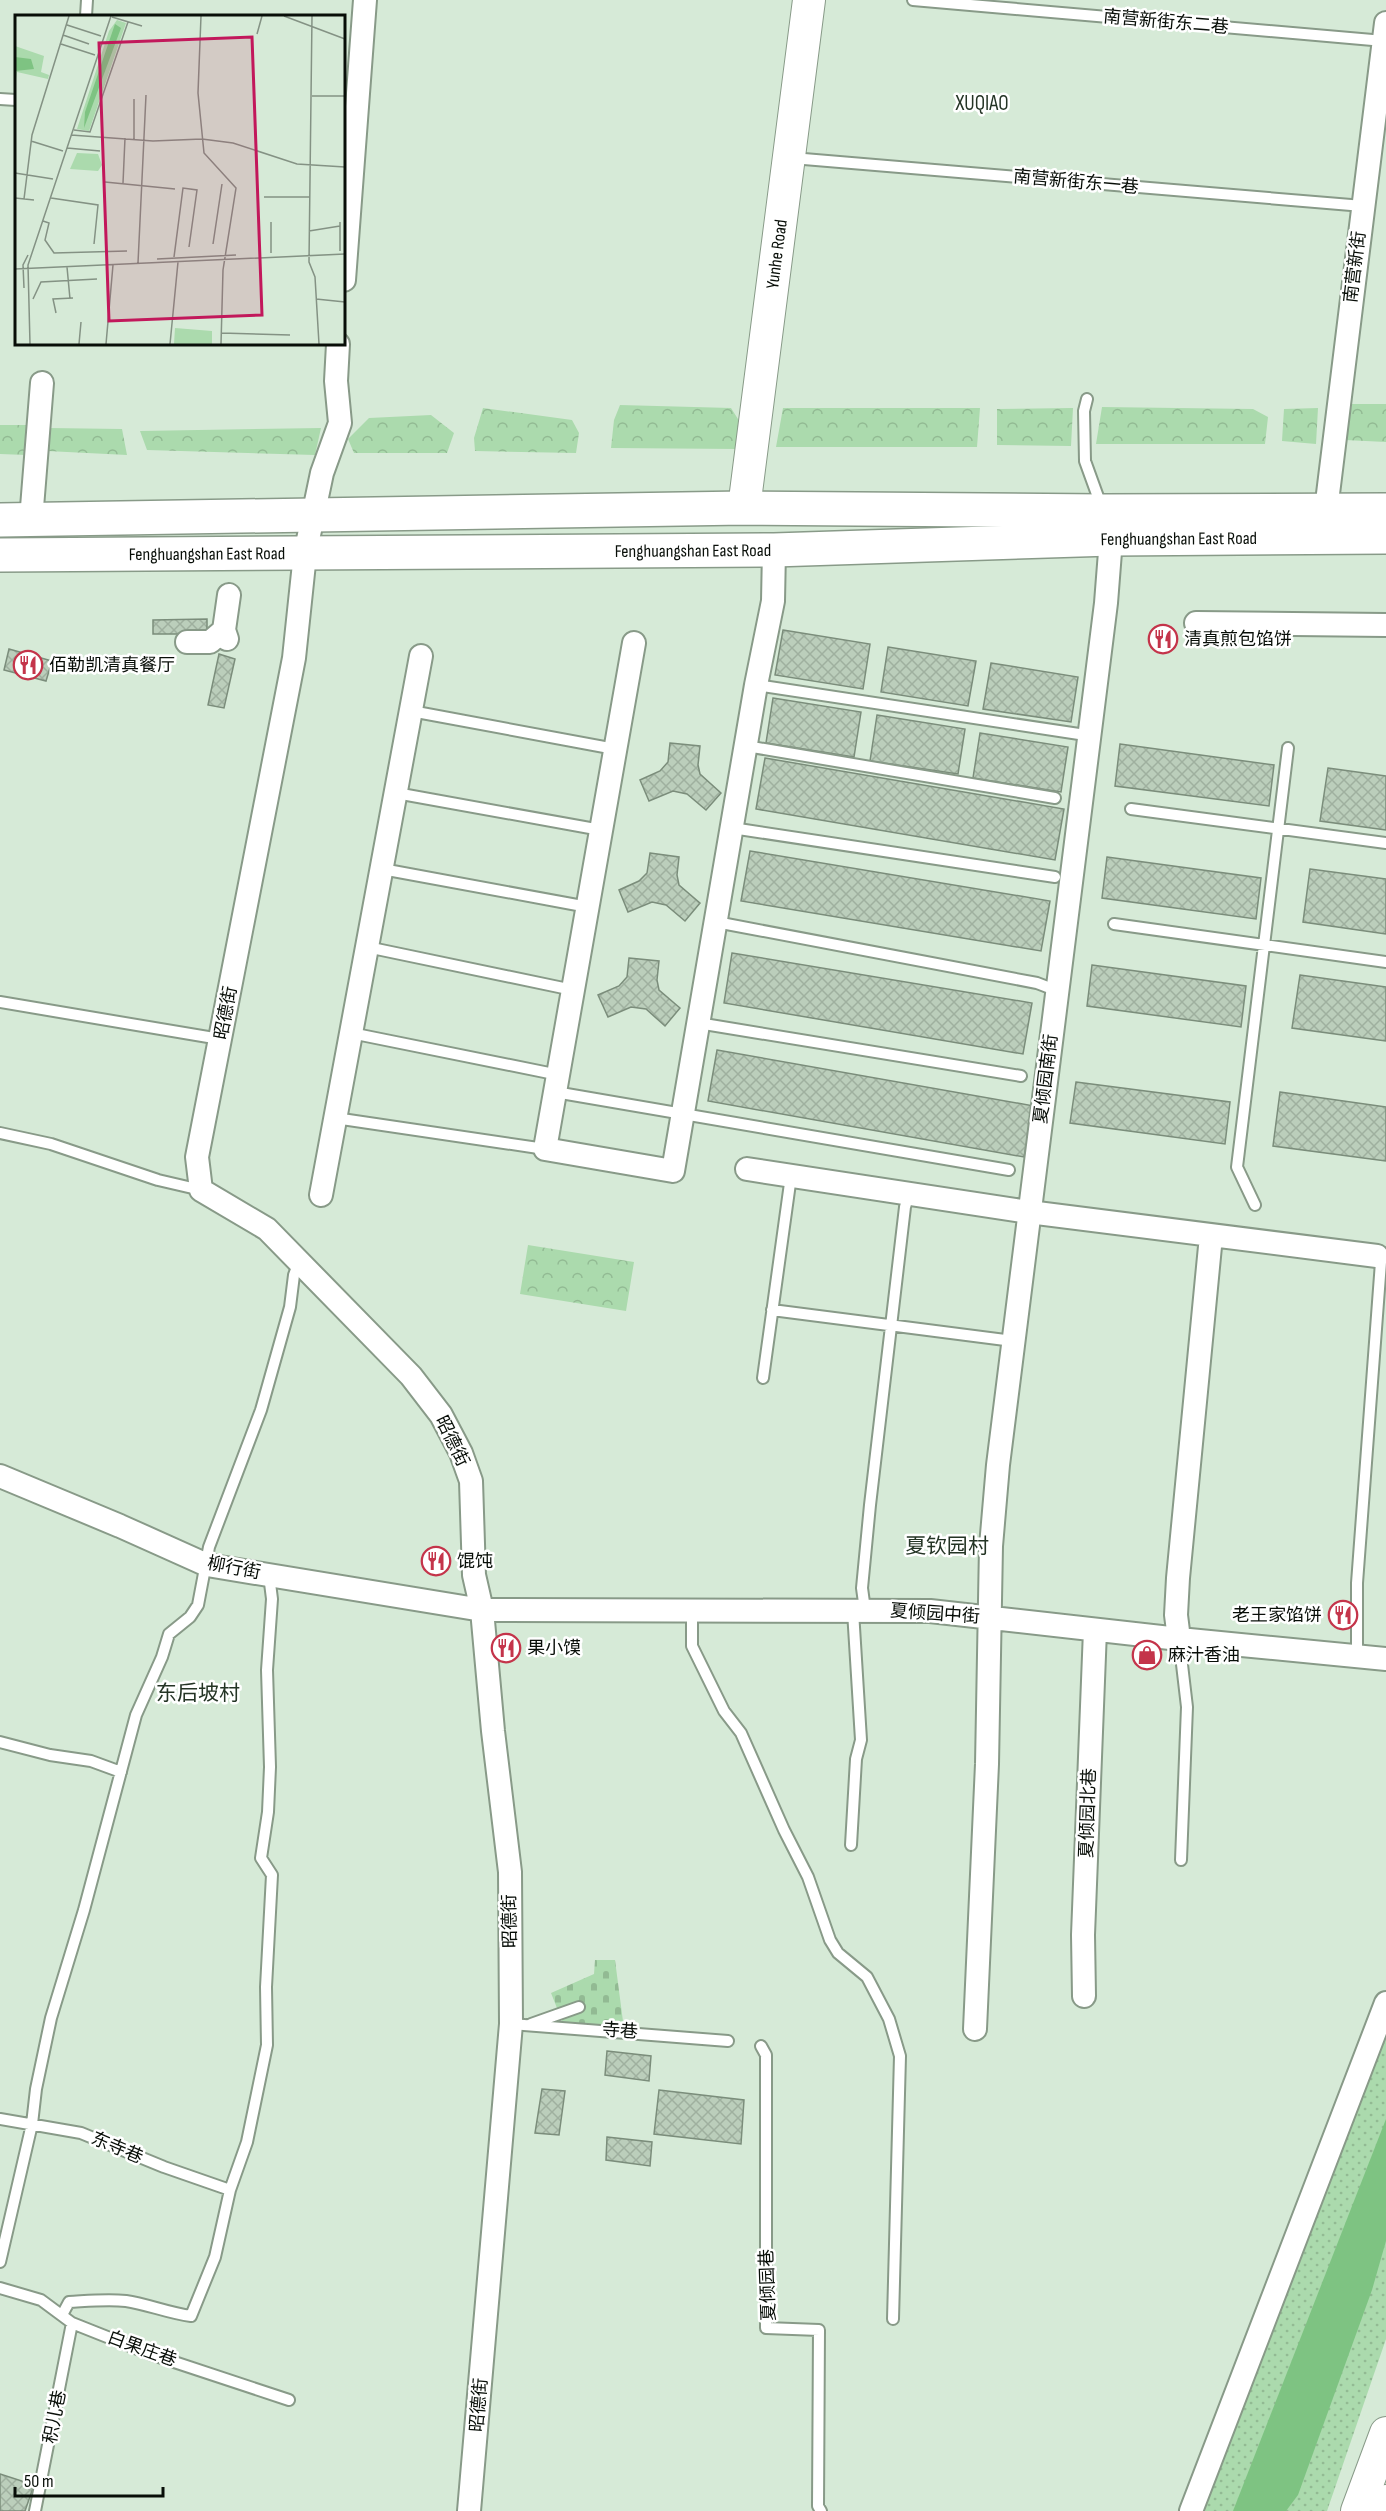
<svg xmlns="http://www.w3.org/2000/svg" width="1386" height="2511" font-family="'Sofia Sans Condensed','Noto Sans SC',sans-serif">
  <defs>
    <pattern id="grass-dots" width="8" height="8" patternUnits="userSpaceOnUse" patternTransform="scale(1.5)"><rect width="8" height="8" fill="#abdaad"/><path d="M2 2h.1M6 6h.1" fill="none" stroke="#92ba93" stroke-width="1.8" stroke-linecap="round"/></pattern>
    <pattern id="forest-crowns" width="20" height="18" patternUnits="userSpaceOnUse" patternTransform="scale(1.5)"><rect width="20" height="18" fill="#abdaad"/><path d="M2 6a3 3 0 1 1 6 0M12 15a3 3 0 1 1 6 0" fill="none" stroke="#92ba93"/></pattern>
    <pattern id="cemetery-stones" width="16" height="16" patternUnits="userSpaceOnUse" patternTransform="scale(1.5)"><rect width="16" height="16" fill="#abdaad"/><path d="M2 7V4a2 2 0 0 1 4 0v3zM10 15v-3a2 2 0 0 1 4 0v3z" fill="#92ba93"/></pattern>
    <pattern id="building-cross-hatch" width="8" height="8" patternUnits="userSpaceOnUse" patternTransform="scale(1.5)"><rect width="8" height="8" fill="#bbcebb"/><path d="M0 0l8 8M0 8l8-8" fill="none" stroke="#9fb09f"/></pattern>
  </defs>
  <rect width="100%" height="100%" fill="#d6ead7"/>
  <path fill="url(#grass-dots)" d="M 1386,2032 L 1386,2339 L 1327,2511 L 1201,2511 Z"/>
  <path fill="url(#forest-crowns)" d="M 1352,404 L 1386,404 L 1386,442 L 1345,440 Z
    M 620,405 L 731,408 L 743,427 L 737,449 L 611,448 L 614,420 Z
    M 1102,407 L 1253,409 L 1268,417 L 1265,444 L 1096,444 Z
    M 483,408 L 572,420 L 579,433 L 576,453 L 475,451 L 474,438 Z
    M 783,408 L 980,408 L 977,447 L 776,447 Z
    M 1073,408 L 1071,446 L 997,445 L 997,409 Z
    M 1318,408 L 1316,444 L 1282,441 L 1284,409 Z
    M 431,415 L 454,433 L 447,453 L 354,453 L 348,439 L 369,418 Z
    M 0,425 L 27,425 L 26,455 L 0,454 Z
    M 49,428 L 122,429 L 127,455 L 47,451 Z
    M 321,428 L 315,455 L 147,450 L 140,431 Z
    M 528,1245 L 634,1262 L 626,1311 L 520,1294 Z"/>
  <path fill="url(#cemetery-stones)" d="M 595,1960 L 615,1960 L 624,2029 L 563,2023 L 551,1993 L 594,1974 Z"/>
  <path fill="#7ec382" d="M 1386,2119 L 1386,2241 L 1372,2290 L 1298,2495 L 1286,2511 L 1233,2511 Z"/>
  <path fill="url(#building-cross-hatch)" stroke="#7b8d7b" stroke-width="1.5" d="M 207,619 L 207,634 L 153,634 L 153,620 Z
    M 783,630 L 870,644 L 863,689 L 775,675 Z
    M 888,647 L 976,661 L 968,706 L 881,692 Z
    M 9,649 L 52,661 L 46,681 L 4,670 Z
    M 219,654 L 235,659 L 224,708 L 208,705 Z
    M 991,663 L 1078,677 L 1071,722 L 983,709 Z
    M 773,698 L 861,712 L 854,757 L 766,743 Z
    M 877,715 L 965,729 L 958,774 L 870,761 Z
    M 980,733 L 1068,747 L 1061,792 L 973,778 Z
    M 670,743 L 700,746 L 698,765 L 700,774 L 721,793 L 706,810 L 687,794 L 673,791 L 649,801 L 640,780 L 660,771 L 668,762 Z
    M 1120,744 L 1274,765 L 1269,806 L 1115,786 Z
    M 765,758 L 1064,809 L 1055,860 L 756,809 Z
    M 1328,768 L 1386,776 L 1386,830 L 1320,821 Z
    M 750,851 L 1050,901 L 1041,951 L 741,901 Z
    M 650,853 L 679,857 L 677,875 L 679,885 L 700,903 L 685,921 L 666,905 L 652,902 L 628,912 L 619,890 L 639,881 L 647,873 Z
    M 1107,857 L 1261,878 L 1256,919 L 1102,898 Z
    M 1310,869 L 1386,879 L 1386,934 L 1303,922 Z
    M 732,953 L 1032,1003 L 1023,1054 L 724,1003 Z
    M 629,958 L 659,961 L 657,980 L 659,990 L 680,1008 L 665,1026 L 646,1009 L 631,1007 L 608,1017 L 598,995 L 619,986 L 627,977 Z
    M 1092,965 L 1246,986 L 1241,1027 L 1087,1006 Z
    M 1300,975 L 1386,987 L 1386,1041 L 1292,1028 Z
    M 717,1050 L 1034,1106 L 1024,1157 L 708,1101 Z
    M 1076,1082 L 1230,1102 L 1225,1144 L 1070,1123 Z
    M 1280,1092 L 1386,1107 L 1386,1161 L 1273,1146 Z
    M 607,2051 L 651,2056 L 649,2081 L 605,2075 Z
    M 542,2089 L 565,2091 L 559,2135 L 535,2133 Z
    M 659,2090 L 744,2100 L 741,2144 L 654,2134 Z
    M 607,2137 L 652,2142 L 650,2166 L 606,2160 Z
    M 0,2474 L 34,2485 L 25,2511 L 0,2511 Z"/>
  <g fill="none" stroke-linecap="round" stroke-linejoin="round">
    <g stroke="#889a88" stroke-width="14">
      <path id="lane" d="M 913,0 L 1384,41
        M 86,16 L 87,0
        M 0,99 L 16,100
        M 792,158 L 1363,206
        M 1087,399 L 1084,411 L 1085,461 L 1102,508
        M 756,685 L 1079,734
        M 411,711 L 615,749
        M 746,746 L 1055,798
        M 396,793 L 601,830
        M 1131,809 L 1386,843
        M 732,828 L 1055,877
        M 382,869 L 588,907
        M 716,922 L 1037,983 L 1050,988
        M 1114,924 L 1386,962
        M 367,947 L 573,990
        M 0,1002 L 220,1039
        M 698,1023 L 1021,1076
        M 351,1033 L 559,1075
        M 555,1092 L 1009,1170
        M 335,1118 L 545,1149
        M 0,1133 L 51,1144 L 158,1180 L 201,1190
        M 1255,1205 L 1237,1167 L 1288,748
        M 772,1310 L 1013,1341
        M 763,1378 L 791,1176
        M 865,1610 L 862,1588 L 870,1505 L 905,1207 L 909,1194
        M 692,1611 L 692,1646 L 724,1711 L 741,1733 L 784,1830 L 808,1877 L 830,1940 L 838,1953 L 867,1977 L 889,2019 L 900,2056 L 893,2319
        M 1179,1639 L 1187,1707 L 1181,1860
        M 1357,1656 L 1357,1583 L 1381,1262 L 1377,1256
        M 0,1742 L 50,1755 L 91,1761 L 121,1772
        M 851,1845 L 856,1759 L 861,1740 L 853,1611
        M 511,2024 L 728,2041
        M 531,2024 L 579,2007
        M 761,2046 L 766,2055 L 766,2328 L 819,2330 L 818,2506 L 821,2511
        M 0,2119 L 81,2133 L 164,2167 L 230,2190
        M 0,2262 L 32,2124 L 36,2089 L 51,2018 L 84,1910 L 136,1715 L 162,1657 L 169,1634 L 190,1617 L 198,1605 L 209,1547 L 261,1410 L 290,1307 L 294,1275 L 299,1262
        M 0,2288 L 41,2300 L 72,2323 L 150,2354 L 289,2400
        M 62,2315 L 69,2302 C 88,2301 107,2299 126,2301 C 147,2304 168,2313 191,2316 L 215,2257 L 230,2190 L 247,2142 L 267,2045 L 266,1987 L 272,1875 L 261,1858 L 268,1812 L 270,1767 L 267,1670 L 272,1599 L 269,1575
        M 35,2511 L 72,2323"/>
    </g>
    <g stroke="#889a88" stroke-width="26">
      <path id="street" d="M 344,280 L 365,0
        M 338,344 L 336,381 L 340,423 L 322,473 L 305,554 L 294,658 L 197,1157 L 201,1190 L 267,1229 L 411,1376 L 441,1415 L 461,1453 L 471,1481 L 474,1575 L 482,1610 L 493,1731 L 510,1872 L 511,2024 L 469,2511
        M 1326,510 L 1386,23
        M 31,520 L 42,383
        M 1196,623 L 1386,625
        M 227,639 L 224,630 L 229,595
        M 187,642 L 210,642 L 224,630
        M 634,643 L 545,1149 L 673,1171 L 756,685 L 773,601 L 774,550
        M 747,1169 L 1029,1212 L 1377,1256
        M 321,1195 L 421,656
        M 0,1476 L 120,1526 L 207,1565 L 482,1610 L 930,1611 L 1179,1639 L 1386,1659
        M 1179,1639 L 1176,1615 L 1178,1578 L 1211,1236
        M 1084,1996 L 1083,1935 L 1095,1630
        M 975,2029 L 987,1764 L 991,1546 L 998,1465 L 1106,603 L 1111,539 L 1108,527
        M 1191,2511 L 1386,2003"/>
    </g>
    <g stroke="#889a88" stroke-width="34">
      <g id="secondary">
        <path id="s1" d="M 744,508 L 809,0"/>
        <path d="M 1357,2511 L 1386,2433"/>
        <path d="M 1382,2511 L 1386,2501"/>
      </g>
    </g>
    <g stroke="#889a88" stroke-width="36">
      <g id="primary">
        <path d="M 0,520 L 744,508 L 1103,511 L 1386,510"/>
        <path id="s2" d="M 0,555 L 774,550 L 1111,539 L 1386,537"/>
      </g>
    </g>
    <use href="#lane" stroke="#fff" stroke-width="10"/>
    <use href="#street" stroke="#fff" stroke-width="22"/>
    <use href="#secondary" stroke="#fff" stroke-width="32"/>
    <use href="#primary" stroke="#fff" stroke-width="33"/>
  </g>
  <defs>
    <g id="restaurant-ring" transform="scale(1.5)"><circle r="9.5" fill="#fff" stroke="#c4344a" stroke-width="1.5"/><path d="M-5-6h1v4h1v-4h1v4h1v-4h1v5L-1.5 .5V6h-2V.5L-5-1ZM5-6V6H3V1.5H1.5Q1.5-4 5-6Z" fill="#c4344a"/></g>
    <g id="shop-ring" transform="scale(1.5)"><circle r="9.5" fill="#fff" stroke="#c4344a" stroke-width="1.5"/><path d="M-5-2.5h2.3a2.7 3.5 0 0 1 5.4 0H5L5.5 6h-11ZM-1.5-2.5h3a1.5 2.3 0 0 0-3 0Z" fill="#c4344a"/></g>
  </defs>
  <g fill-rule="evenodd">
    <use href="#restaurant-ring" x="1163" y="639"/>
    <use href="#restaurant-ring" x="28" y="665"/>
    <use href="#restaurant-ring" x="436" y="1561"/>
    <use href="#restaurant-ring" x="1343" y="1615"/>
    <use href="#restaurant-ring" x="506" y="1648"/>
    <use href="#shop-ring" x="1147" y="1655"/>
  </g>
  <g text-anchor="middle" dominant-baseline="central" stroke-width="5" stroke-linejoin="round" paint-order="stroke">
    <g font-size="18" fill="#080e08" stroke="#fff">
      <text transform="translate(1166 22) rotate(5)">南营新街东二巷</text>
      <text transform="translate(1076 182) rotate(5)">南营新街东一巷</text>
      <text stroke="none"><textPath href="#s1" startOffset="256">Yunhe Road</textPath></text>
      <text transform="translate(1355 267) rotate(-83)">南营新街</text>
      <text stroke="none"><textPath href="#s2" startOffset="1179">Fenghuangshan East Road</textPath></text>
      <text stroke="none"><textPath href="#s2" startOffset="693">Fenghuangshan East Road</textPath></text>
      <text stroke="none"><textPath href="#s2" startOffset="207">Fenghuangshan East Road</textPath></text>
      <text transform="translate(226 1013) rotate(-79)">昭德街</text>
      <text transform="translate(1046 1079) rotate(-83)">夏倾园南街</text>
      <text transform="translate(452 1441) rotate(64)">昭德街</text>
      <text transform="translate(234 1568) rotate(11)">柳行街</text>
      <text transform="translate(935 1614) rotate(4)">夏倾园中街</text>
      <text transform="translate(1088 1813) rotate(-88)">夏倾园北巷</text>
      <text transform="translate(510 1921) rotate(-91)">昭德街</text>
      <text transform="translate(620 2031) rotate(4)">寺巷</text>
      <text transform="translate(117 2148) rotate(23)">东寺巷</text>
      <text transform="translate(768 2285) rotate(-92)">夏倾园巷</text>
      <text transform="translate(142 2349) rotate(20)">白果庄巷</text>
      <text transform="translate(479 2405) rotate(-85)">昭德街</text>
      <text transform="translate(55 2417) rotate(-79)">积儿巷</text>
    </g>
    <g font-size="18" fill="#080e08" stroke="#fff" text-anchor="start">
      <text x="1184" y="639">清真煎包馅饼</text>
      <text x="49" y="665">佰勒凯清真餐厅</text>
      <text x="457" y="1561">馄饨</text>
      <text x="1322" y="1615" text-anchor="end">老王家馅饼</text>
      <text x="527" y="1648">果小馍</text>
      <text x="1168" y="1655">麻汁香油</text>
    </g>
    <g font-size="21" fill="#243425" stroke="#fff">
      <text x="982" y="103">XUQIAO</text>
      <text x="947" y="1546">夏钦园村</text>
      <text x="198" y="1693">东后坡村</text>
    </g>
  </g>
  <g transform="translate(15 15)">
    <rect width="330" height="330" fill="#d6ead7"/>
    <path d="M 102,5 L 111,8 L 74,116 L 62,114 L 94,16 ZM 0,31 L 29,41 L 26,57 L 34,60 L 33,64 L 2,57 L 0,71 ZM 160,313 L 197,316 L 197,329 L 159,329 Z" fill="#abdaad"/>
    <path d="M 62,138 L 83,139 L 87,150 L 83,156 L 55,154 Z" fill="#abdaad"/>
    <path d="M 100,9 L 106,13 L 69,113 L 70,97 ZM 0,42 L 16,44 L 19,54 L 0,56 Z" fill="#7ec382"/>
    <path fill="none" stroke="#849284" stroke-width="1.5" d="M 186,1 L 183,78 L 189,138 L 221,173 L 208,255 L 206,329M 269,1 L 330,24M 297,1 L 294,247 L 300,262 L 304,329M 97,2 L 127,11M 52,10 L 86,21M 242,19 L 247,1M 48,20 L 74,29M 46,29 L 80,40M 297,81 L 330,81M 119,84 L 119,124M 59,115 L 75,117 L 113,7M 56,120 L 138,126 L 187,124 L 218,128 L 282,149 L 330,152M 16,126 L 48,136M 52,133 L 85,136M 0,158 L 38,164M 90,167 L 160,174M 108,168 L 110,123M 249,182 L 295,182M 0,183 L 19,185M 36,183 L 83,190 L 79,229M 9,184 L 17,120 L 54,1M 28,206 L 34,208 L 30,225 L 39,238 L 112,236M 325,207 L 325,236M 294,216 L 325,211M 198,229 L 207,169M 256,238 L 256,207M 159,242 L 168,173 L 182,175 L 174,232M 142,244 L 221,240M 123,248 L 131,80M 52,252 L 55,284M 0,254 L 330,239M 9,273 L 8,250 L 13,240M 18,284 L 26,267 L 82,264M 301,284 L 330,287M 41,298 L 38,284 L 58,283M 206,318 L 275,320M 15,329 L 13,250 L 96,1M 64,329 L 66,307M 91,329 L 98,250M 155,329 L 163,247"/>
    <path fill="#c2185b" fill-opacity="0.15" stroke="#c2185b" stroke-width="3" d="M 237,22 L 247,300 L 94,306 L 84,28 Z"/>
    <rect width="330" height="330" fill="none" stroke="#080e08" stroke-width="3"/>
  </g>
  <path d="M15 2487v9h148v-9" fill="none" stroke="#080e08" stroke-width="3"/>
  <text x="24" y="2487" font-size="18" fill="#080e08" stroke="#ffffff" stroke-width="4.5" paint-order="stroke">50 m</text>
</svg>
